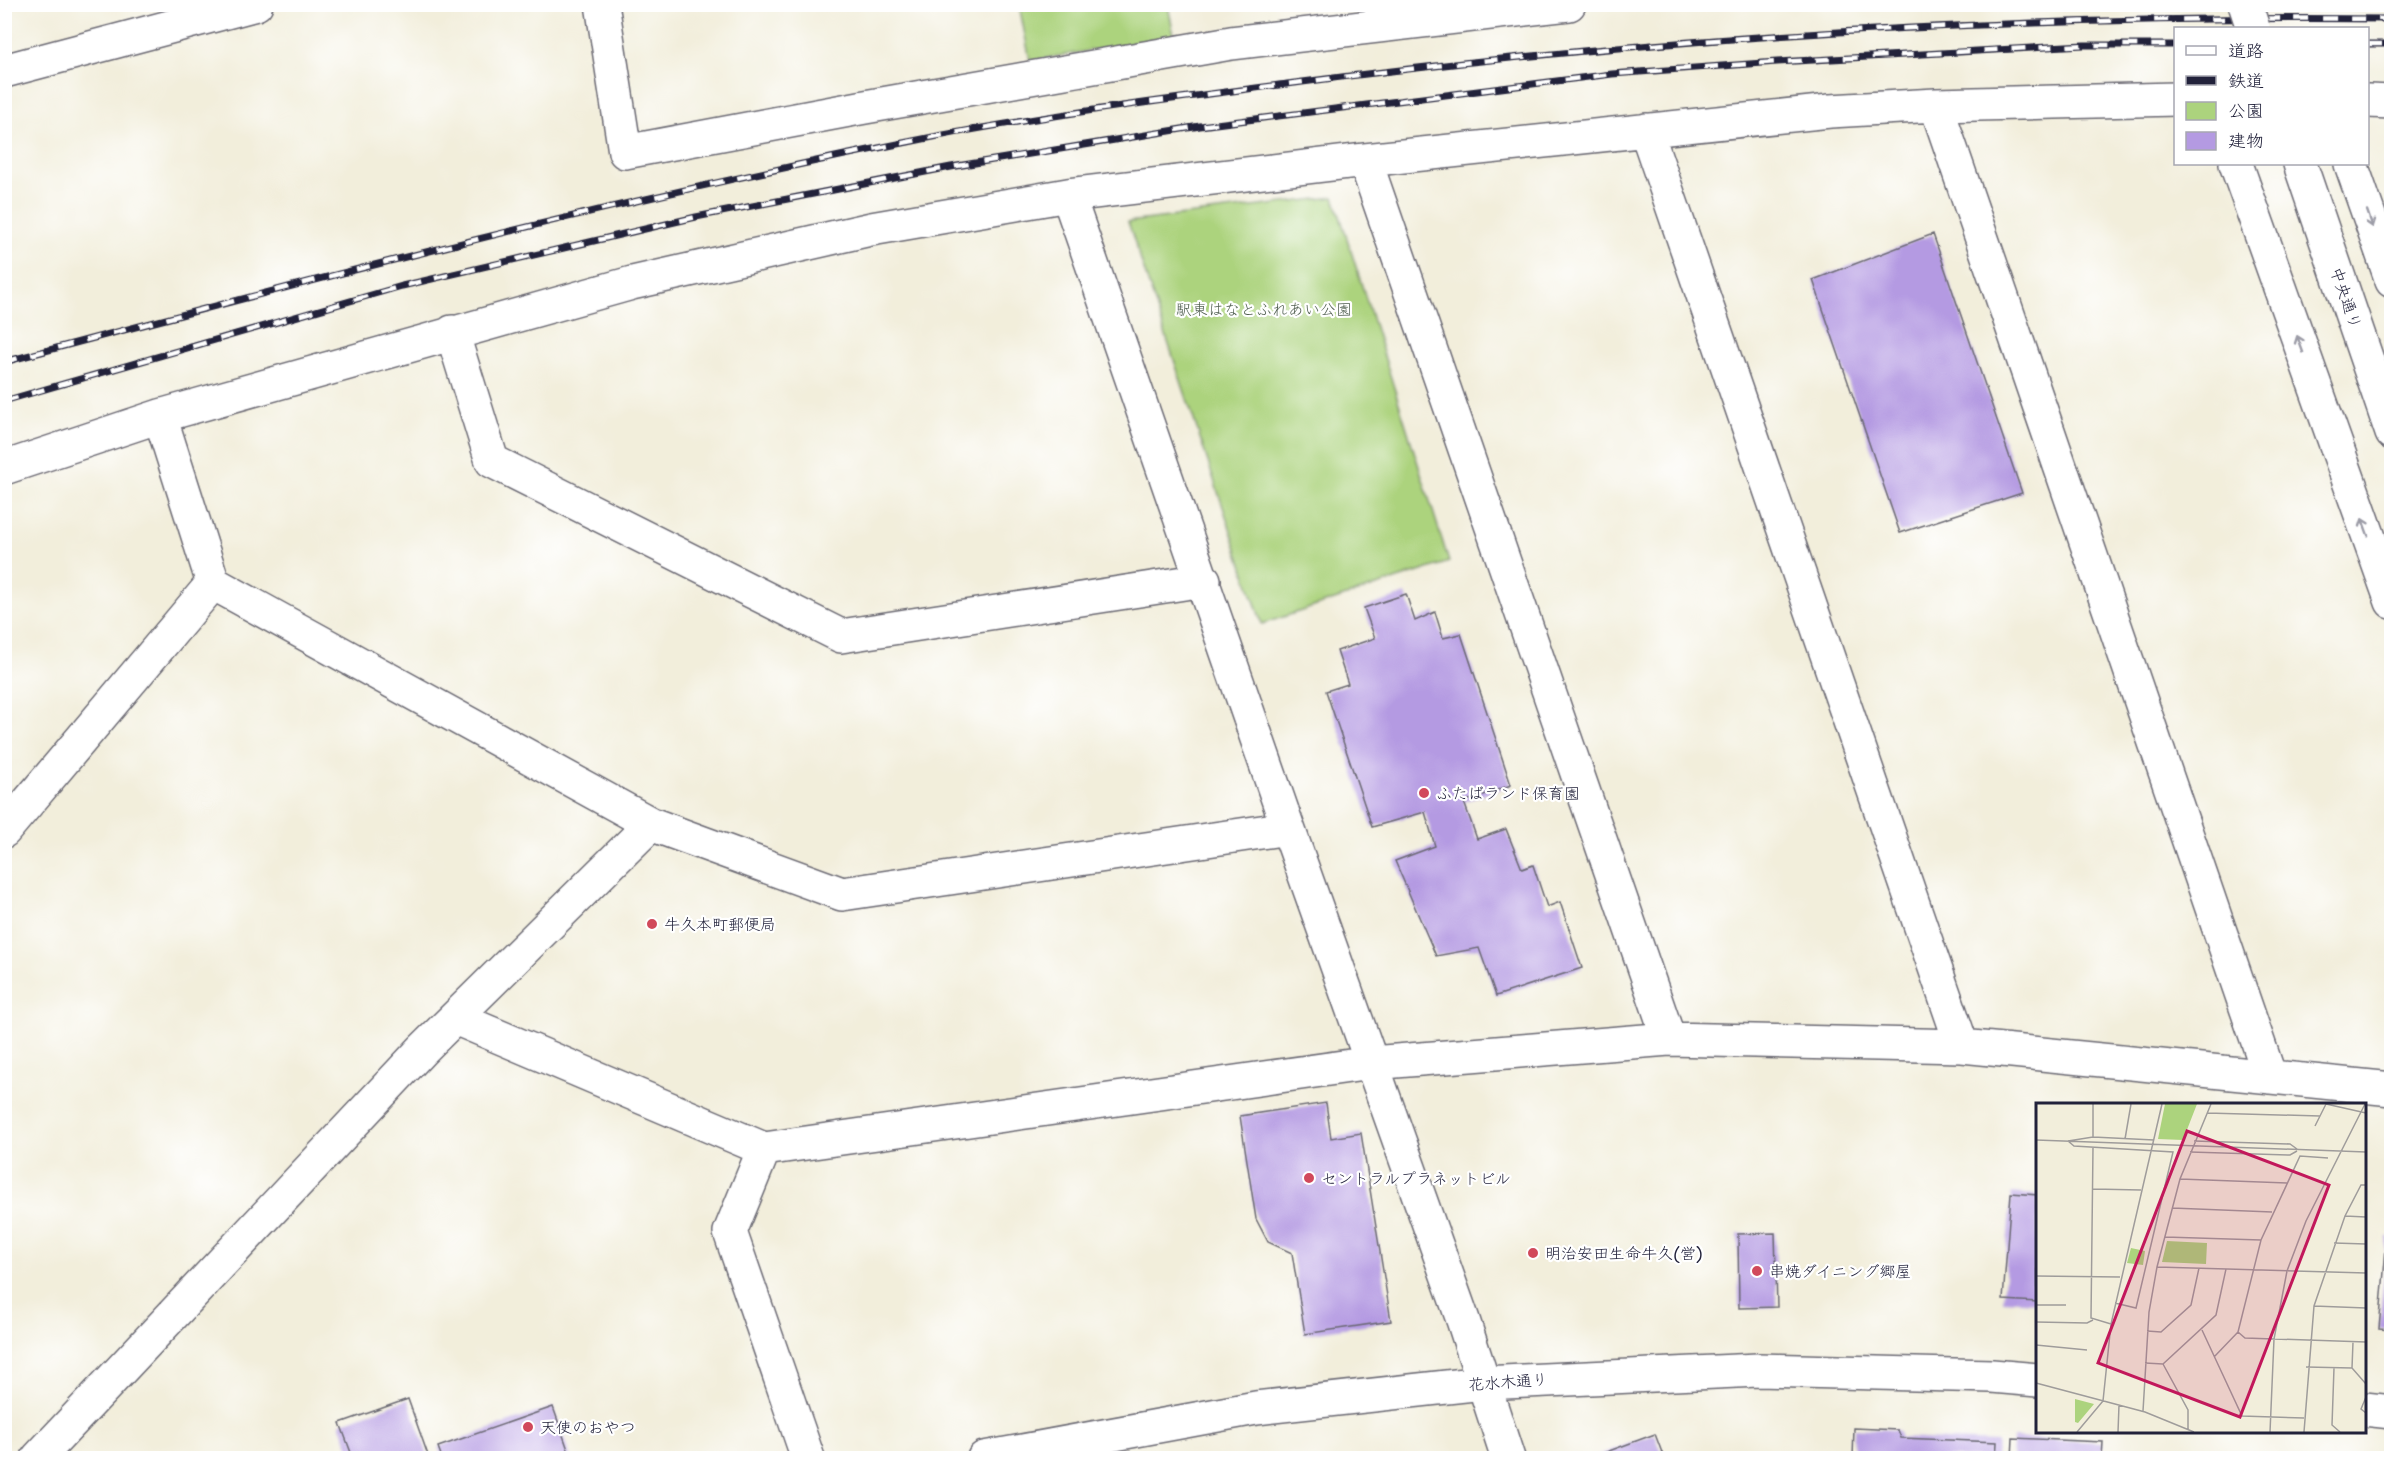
<svg xmlns="http://www.w3.org/2000/svg" width="2396" height="1463" font-family="'Shantell Sans','Klee One',sans-serif">
  <rect width="100%" height="100%" fill="#fff"/>
  <filter id="ink" filterUnits="userSpaceOnUse"><feTurbulence type="fractalNoise" baseFrequency=".0167" numOctaves="2"/><feDisplacementMap in="SourceGraphic" scale="12" xChannelSelector="R" yChannelSelector="G"/><feConvolveMatrix kernelMatrix="1 2 1 2 8 2 1 2 1" color-interpolation-filters="sRGB"/></filter>
  <filter id="wash" filterUnits="userSpaceOnUse"><feTurbulence type="fractalNoise" baseFrequency=".008" numOctaves="4" result="noise"/><feDisplacementMap in="SourceGraphic" scale="24" xChannelSelector="R" yChannelSelector="G"/><feGaussianBlur stdDeviation="1.35" result="paint"/><feColorMatrix in="noise" values="0 0 0 0 0 0 0 0 0 0 0 0 0 0 0 0 0 1.4 0 .05"/><feComposite in="paint" operator="in"/></filter>
  <g filter="url(#wash)">
    <rect width="100%" height="100%" fill="#f2eedb"/>
    <path fill="#acd37d" stroke="#677a5c" stroke-width="1.5" d="M 1019,5 L 1168,5 L 1174,36 L 1030,61 Z
      M 1334,197 L 1449,562 L 1262,624 L 1128,222 Z"/>
    <g id="blocks">
      <path fill="#b49ae2" d="M 1933,234 L 2022,493 L 1900,533 L 1813,280 Z
        M 1406,594 L 1415,621 L 1435,612 L 1443,638 L 1461,634 L 1511,785 L 1464,802 L 1477,839 L 1506,829 L 1522,869 L 1533,865 L 1547,907 L 1560,902 L 1582,968 L 1496,996 L 1479,948 L 1436,956 L 1395,861 L 1435,846 L 1425,812 L 1372,827 L 1326,691 L 1348,684 L 1337,651 L 1375,638 L 1364,608 Z
        M 1326,1103 L 1331,1138 L 1361,1133 L 1391,1321 L 1305,1334 L 1292,1253 L 1268,1242 L 1256,1219 L 1240,1116 Z
        M 2011,1193 L 2038,1195 L 2038,1302 L 2003,1300 Z
        M 1775,1233 L 1777,1307 L 1739,1308 L 1738,1234 Z
        M 2387,1237 L 2392,1238 L 2392,1330 L 2379,1329 Z
        M 408,1399 L 429,1458 L 353,1458 L 340,1423 Z
        M 553,1407 L 571,1458 L 442,1458 L 438,1447 Z
        M 1854,1428 L 1898,1430 L 1901,1438 L 1997,1442 L 1996,1458 L 1853,1458 Z
        M 1655,1434 L 1664,1458 L 1590,1458 Z
        M 2013,1438 L 2103,1442 L 2102,1458 L 2012,1458 Z"/>
    </g>
  </g>
  <g filter="url(#ink)">
    <use href="#blocks" fill-opacity="0" stroke="#6b6973" stroke-width="1.5"/>
    <g fill="none" stroke-linecap="round" stroke-linejoin="round">
      <g stroke="#6b6973" stroke-width="36">
        <path id="street" d="M 602,4 L 625,152 L 865,107 L 1231,43 L 1569,4
          M 2368,101 L 2392,102
          M 1936,105 L 2270,1077
          M 1646,130 L 1962,1046
          M 1365,160 L 1669,1039
          M 2236,164 L 2392,602
          M 2351,164 L 2392,281
          M 1068,195 L 1288,828 L 1463,1320 L 1508,1458
          M 452,332 L 492,461 L 841,636 L 1204,580
          M 160,416 L 213,583 L 651,824 L 842,894 L 1288,828
          M 4,468 L 160,416 L 632,283 L 871,229 L 1068,195 L 1365,160 L 1830,111 L 1936,105 L 2176,99
          M 4,831 L 213,583
          M 455,1018 L 764,1149
          M 38,1458 L 422,1050 L 651,824
          M 808,1458 L 730,1232 L 764,1149 L 1371,1063 L 1669,1039 L 1962,1046 L 2392,1089"/>
      </g>
      <g stroke="#6b6973" stroke-width="36">
        <path id="secondary" d="M 4,71 L 256,4
          M 2300,164 L 2392,433
          M 2364,1409 L 2392,1412
          M 984,1458 L 1256,1408 L 1483,1383 L 1758,1370 L 1992,1376 L 2038,1380"/>
      </g>
      <use href="#street" stroke="#fff" stroke-width="33"/>
      <use href="#secondary" stroke="#fff" stroke-width="33"/>
      <g stroke="#22223b" stroke-width="7">
        <path id="rail" d="M 2368,44 L 2392,44
          M 4,362 C 314,279 624,198 938,136 C 1054,114 1171,99 1287,84 C 1653,36 2023,15 2392,19
          M 4,401 L 402,286 L 696,217 L 951,167 L 1200,126 L 1612,74 L 1777,62 L 2084,45 L 2176,45"/>
      </g>
      <use href="#rail" stroke="#fff" stroke-width="4.5" stroke-dasharray="14" stroke-linecap="butt"/>
      <g stroke="#6b6973" stroke-width="36" stroke-linecap="butt">
        <path id="secondary-bridge" d="M 2245,4 L 2253,28"/>
      </g>
      <use href="#secondary-bridge" stroke="#fff" stroke-width="33"/>
    </g>
    <defs><path id="oneway-shaft" d="M-6 0H5M1.5-3L5.5 0L1.5 3" fill="none" stroke-width="1.6" stroke-linecap="round" stroke-linejoin="round" transform="scale(1.5)"/></defs>
    <g stroke="#9c9ca7">
      <use href="#oneway-shaft" transform="translate(2370 219) rotate(71)"/>
      <use href="#oneway-shaft" transform="translate(2300 344) rotate(-110)"/>
      <use href="#oneway-shaft" transform="translate(2365 527) rotate(-110)"/>
    </g>
  </g>
  <g fill="#d1495b" stroke="#fff" stroke-width="2">
    <circle cx="1424" cy="793" r="6"/>
    <circle cx="652" cy="924" r="6"/>
    <circle cx="1309" cy="1178" r="6"/>
    <circle cx="1533" cy="1253" r="6"/>
    <circle cx="1757" cy="1271" r="6"/>
    <circle cx="528" cy="1427" r="6"/>
  </g>
  <g text-anchor="middle" dominant-baseline="central" stroke-width="4.5" stroke-linejoin="round" paint-order="stroke">
    <g font-size="16" fill="#22223b" stroke="#fff">
      <text transform="translate(2346 298) rotate(71)">中央通り</text>
      <text transform="translate(1508 1382) rotate(-4)">花水木通り</text>
    </g>
    <g font-size="16" fill="#526052" stroke="#fff">
      <text x="1264" y="309">駅東はなとふれあい公園</text>
    </g>
    <g font-size="16" fill="#22223b" stroke="#fff" text-anchor="start">
      <text x="1436" y="793">ふたばランド保育園</text>
      <text x="664" y="924">牛久本町郵便局</text>
      <text x="1321" y="1178">セントラルプラネットビル</text>
      <text x="1545" y="1253">明治安田生命牛久(営)</text>
      <text x="1769" y="1271">串焼ダイニング郷屋</text>
      <text x="540" y="1427">天使のおやつ</text>
    </g>
  </g>
  <g transform="translate(2036 1103)">
    <rect width="330" height="330" fill="#f2eedb"/>
    <path d="M 129,1 L 161,1 L 147,37 L 122,36 ZM 131,138 L 171,140 L 170,161 L 126,159 ZM 95,145 L 109,148 L 107,162 L 91,160 ZM 39,296 L 58,301 L 42,320 L 39,319 Z" fill="#acd37d"/>
    <path fill="none" stroke="#9f9c9b" stroke-width="1.5" d="M 290,1 L 330,10M 171,10 L 284,13M 279,23 L 290,1M 57,34 L 57,1M 89,36 L 95,1M 0,37 L 330,49M 32,38 L 38,43 L 137,49 L 100,205 L 79,200M 32,38 L 57,34 L 118,37M 158,38 L 254,41 L 261,46M 57,44 L 55,215 L 75,221M 154,49 L 254,52 L 261,48M 292,55 L 264,53 L 225,137 L 202,229 L 209,235 L 330,239M 144,76 L 251,80M 57,86 L 105,87M 136,105 L 236,109M 309,113 L 330,114M 129,134 L 225,137M 298,140 L 330,141M 121,164 L 330,170M 0,173 L 84,174M 0,202 L 30,202M 278,203 L 330,205M 0,219 L 51,220 L 57,217M 166,227 L 206,313 L 268,315M 111,228 L 125,229 L 155,202 L 163,165M 317,239 L 316,265 L 330,281M 0,242 L 51,247M 178,254 L 202,229M 109,260 L 127,261 L 180,212 L 190,166M 127,261 L 152,307 L 152,327M 270,264 L 316,265M 298,265 L 296,322 L 304,329M 0,280 L 109,309 L 158,329M 330,294 L 325,306 L 330,310M 107,308 L 113,209 L 121,164 L 144,76 L 175,1M 41,329 L 67,298 L 75,221 L 126,1M 82,329 L 83,302M 234,329 L 238,236 L 251,168 L 270,118 L 329,1M 268,329 L 278,203 L 309,113 L 325,82 L 330,82"/>
    <path fill="#c2185b" fill-opacity="0.15" stroke="#c2185b" stroke-width="3" d="M 151,28 L 293,82 L 204,314 L 62,260 Z"/>
    <rect width="330" height="330" fill="none" stroke="#22223b" stroke-width="3"/>
  </g>
  <rect width="2396" height="1463" fill="none" stroke="#fff" stroke-width="24"/>
  <rect x="2174" y="27" width="195" height="138" fill="#ffffff" stroke="#a7a7b1" stroke-width="1.5"/>
  <rect x="2186" y="46" width="30" height="9" fill="#ffffff" stroke="#a7a7b1" stroke-width="1.5"/>
  <text x="2228" y="57" font-size="18" fill="#22223b">道路</text>
  <rect x="2186" y="76" width="30" height="9" fill="#22223b" stroke="#a7a7b1" stroke-width="1.5"/>
  <text x="2228" y="87" font-size="18" fill="#22223b">鉄道</text>
  <rect x="2186" y="102" width="30" height="18" fill="#acd37d" stroke="#a7a7b1" stroke-width="1.5"/>
  <text x="2228" y="117" font-size="18" fill="#22223b">公園</text>
  <rect x="2186" y="132" width="30" height="18" fill="#b49ae2" stroke="#a7a7b1" stroke-width="1.5"/>
  <text x="2228" y="147" font-size="18" fill="#22223b">建物</text>
</svg>
